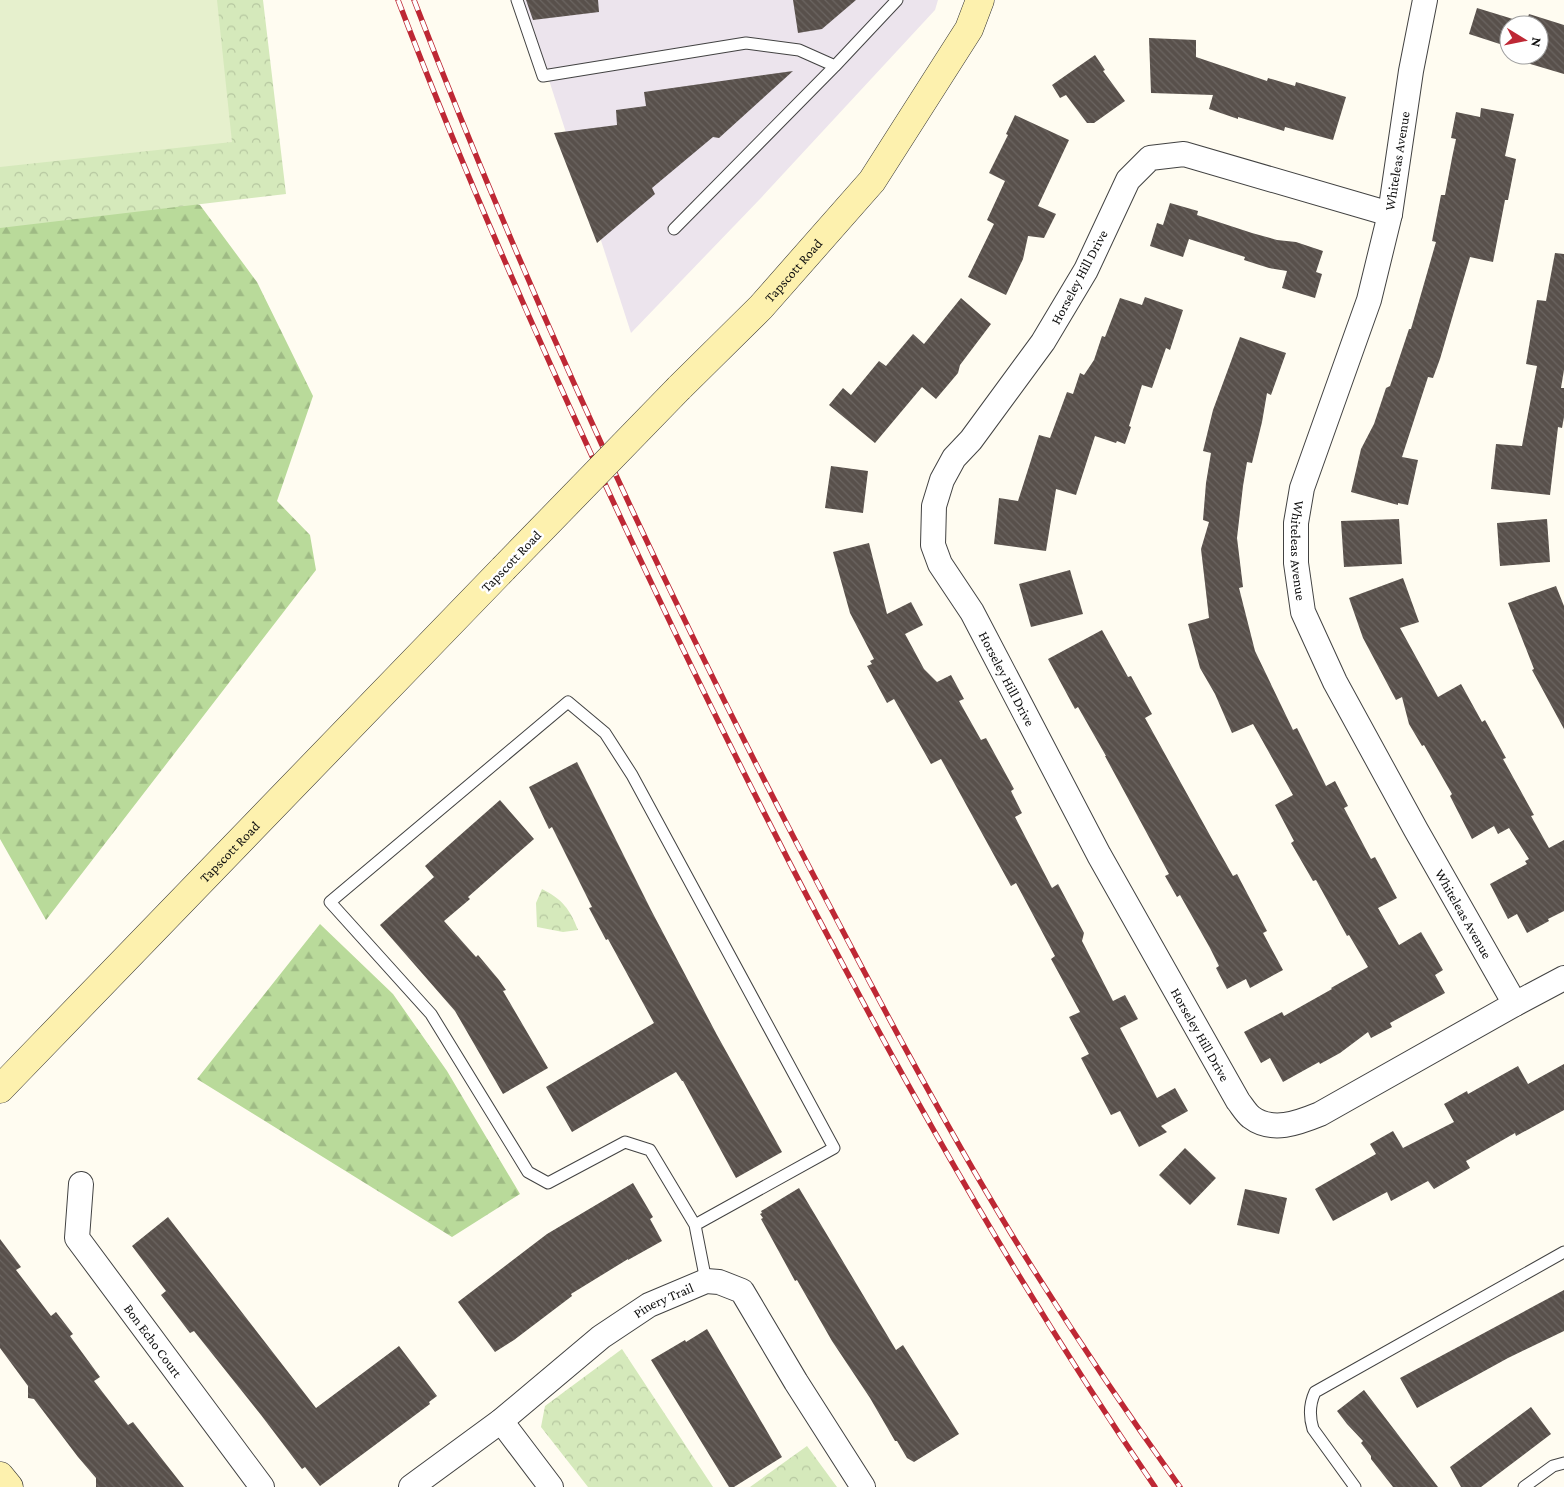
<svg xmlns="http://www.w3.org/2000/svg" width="1564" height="1487" font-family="'Crimson Pro',serif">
  <defs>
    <pattern id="forest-firs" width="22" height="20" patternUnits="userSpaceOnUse" patternTransform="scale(1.25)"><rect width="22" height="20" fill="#b9da9a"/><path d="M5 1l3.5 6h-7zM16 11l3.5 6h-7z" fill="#9eba84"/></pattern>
    <pattern id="park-crowns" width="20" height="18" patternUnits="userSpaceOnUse" patternTransform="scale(1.25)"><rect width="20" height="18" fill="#d5e9bb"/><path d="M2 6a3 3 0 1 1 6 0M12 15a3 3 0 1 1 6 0" fill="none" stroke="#b6c7a0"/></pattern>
    <pattern id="building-back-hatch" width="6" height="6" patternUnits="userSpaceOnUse" patternTransform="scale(1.25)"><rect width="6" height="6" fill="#58504b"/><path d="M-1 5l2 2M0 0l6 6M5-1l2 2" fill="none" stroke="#6b6561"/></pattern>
  </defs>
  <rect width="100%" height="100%" fill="#fffcf1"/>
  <path fill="#ece4ed" d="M 523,0 L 938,0 L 935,10 L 760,199 L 631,333 Z"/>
  <path fill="url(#forest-firs)" d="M 137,181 L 200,205 L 257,282 L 313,396 L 277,501 L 310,535 L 316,570 L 46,920 L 0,839 L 0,184 Z
    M 320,924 L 393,994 L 447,1071 L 520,1194 L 452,1237 L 197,1079 Z"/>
  <path fill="url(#park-crowns)" d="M 0,0 L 263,0 L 286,194 L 0,228 Z
    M 542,889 C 562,899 570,909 578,930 L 563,932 L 537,927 L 536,903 Z
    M 622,1349 L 713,1487 L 588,1487 L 541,1427 L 545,1406 Z
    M 807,1446 L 837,1487 L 750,1487 Z"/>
  <path fill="#e6f0cd" d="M 0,0 L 217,0 L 232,142 L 0,167 Z"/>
  <path fill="url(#building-back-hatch)" d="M 526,0 L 598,0 L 599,12 L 533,20 Z
    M 793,0 L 856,0 L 822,29 L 798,33 Z
    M 1477,8 L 1526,23 L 1529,14 L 1564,25 L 1564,74 L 1527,63 L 1529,55 L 1539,55 L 1539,25 L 1509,25 L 1509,47 L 1469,34 Z
    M 1149,38 L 1196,40 L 1196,57 L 1267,81 L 1268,78 L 1295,86 L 1296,82 L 1346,97 L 1333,140 L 1285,127 L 1284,131 L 1238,117 L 1238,119 L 1209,109 L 1213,95 L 1151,93 Z
    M 1095,55 L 1105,70 L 1103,71 L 1125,101 L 1094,123 L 1087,123 L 1066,95 L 1060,98 L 1052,85 Z
    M 793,71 L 719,138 L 713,137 L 652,188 L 655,194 L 597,243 L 554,133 L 617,125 L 616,110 L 646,106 L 644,92 Z
    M 1481,108 L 1514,114 L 1505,156 L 1516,159 L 1508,200 L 1505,200 L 1493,262 L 1470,257 L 1440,359 L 1433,378 L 1428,377 L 1402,457 L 1418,460 L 1408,505 L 1398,503 L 1398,505 L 1351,492 L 1361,449 L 1374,424 L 1386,388 L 1390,386 L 1409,329 L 1411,329 L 1436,242 L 1432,241 L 1441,195 L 1445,195 L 1452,158 L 1456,139 L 1451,138 L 1456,112 L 1480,117 Z
    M 1015,115 L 1069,140 L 1038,206 L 1056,214 L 1044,238 L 1028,236 L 1023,259 L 1006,295 L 968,277 L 994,224 L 987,220 L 1005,181 L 989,173 L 1008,135 L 1006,134 Z
    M 1170,203 L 1198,211 L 1197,215 L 1252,233 L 1277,240 L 1296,242 L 1323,251 L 1316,272 L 1322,274 L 1315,298 L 1282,288 L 1287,271 L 1269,268 L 1244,260 L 1245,257 L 1189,239 L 1183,257 L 1150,246 L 1157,223 L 1163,225 Z
    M 1555,253 L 1564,254 L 1564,370 L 1561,388 L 1564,388 L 1564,417 L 1562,428 L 1558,427 L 1550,495 L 1491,489 L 1496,444 L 1522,446 L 1537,366 L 1526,364 L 1537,300 L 1546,301 Z
    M 1145,297 L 1183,310 L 1170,350 L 1166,348 L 1152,388 L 1142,385 L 1129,426 L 1131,427 L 1125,444 L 1117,441 L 1116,443 L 1095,436 L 1076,495 L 1056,489 L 1046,551 L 994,544 L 999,498 L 1018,501 L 1039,435 L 1050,438 L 1067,392 L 1073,394 L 1080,373 L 1084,375 L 1094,360 L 1102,336 L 1105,337 L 1120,298 L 1142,305 Z
    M 961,298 L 991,324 L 960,365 L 958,373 L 936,399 L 922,387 L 875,443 L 829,405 L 843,388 L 851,395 L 879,361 L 886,366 L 913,334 L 924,344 Z
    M 1240,337 L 1286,353 L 1271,395 L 1267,393 L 1262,422 L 1252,463 L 1247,462 L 1243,486 L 1237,538 L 1243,587 L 1239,588 L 1255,651 L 1293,730 L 1297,728 L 1326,786 L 1335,781 L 1348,806 L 1344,808 L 1371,859 L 1375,857 L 1397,898 L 1378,908 L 1399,945 L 1421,932 L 1443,970 L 1435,975 L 1445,993 L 1390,1023 L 1392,1027 L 1371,1038 L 1368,1032 L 1340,1053 L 1320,1064 L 1319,1062 L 1283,1082 L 1270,1058 L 1261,1063 L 1244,1032 L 1282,1012 L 1284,1016 L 1332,989 L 1331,988 L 1368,967 L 1349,935 L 1347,936 L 1316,880 L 1313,881 L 1291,843 L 1294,841 L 1275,805 L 1293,795 L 1253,724 L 1232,733 L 1215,694 L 1200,668 L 1188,624 L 1209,618 L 1201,549 L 1209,522 L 1203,520 L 1206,483 L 1211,453 L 1203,451 L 1213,410 Z
    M 831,466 L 868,471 L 863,513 L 825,508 Z
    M 1399,519 L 1402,564 L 1344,567 L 1341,521 Z
    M 1547,519 L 1550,562 L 1500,566 L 1497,523 Z
    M 869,543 L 887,614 L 911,602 L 923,625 L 905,634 L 924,669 L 937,682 L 951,675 L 964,699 L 959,701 L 981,740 L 986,738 L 1014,789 L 1011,791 L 1022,813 L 1015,817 L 1052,888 L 1058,884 L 1084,933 L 1082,941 L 1113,1001 L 1125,995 L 1138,1019 L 1120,1028 L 1157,1098 L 1175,1088 L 1188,1111 L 1161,1126 L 1167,1132 L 1139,1147 L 1120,1111 L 1111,1115 L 1081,1058 L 1089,1054 L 1069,1017 L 1080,1012 L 1051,959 L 1055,956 L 1016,883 L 1011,886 L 941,759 L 931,764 L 894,699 L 887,703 L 867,666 L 872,664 L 870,661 L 874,659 L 850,613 L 833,552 Z
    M 1070,570 L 1083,614 L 1031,627 L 1019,584 Z
    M 1403,578 L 1419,622 L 1400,628 L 1438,697 L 1461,684 L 1482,722 L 1485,720 L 1506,758 L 1503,759 L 1534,815 L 1531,816 L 1549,848 L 1564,840 L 1564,911 L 1548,919 L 1549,921 L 1527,933 L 1517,914 L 1508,919 L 1490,884 L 1527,864 L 1525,861 L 1529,859 L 1509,828 L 1498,834 L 1494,826 L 1472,839 L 1450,796 L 1452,794 L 1424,745 L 1422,746 L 1409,724 L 1402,697 L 1396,700 L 1363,638 L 1349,598 Z
    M 1556,586 L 1564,606 L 1564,729 L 1532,670 L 1534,669 L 1508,603 Z
    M 1102,630 L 1128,677 L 1131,676 L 1152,714 L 1145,718 L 1212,839 L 1233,876 L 1237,874 L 1267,931 L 1263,933 L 1283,970 L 1250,988 L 1246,979 L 1227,989 L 1216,968 L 1219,966 L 1210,948 L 1180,895 L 1177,897 L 1165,876 L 1169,874 L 1105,756 L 1106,756 L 1078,707 L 1075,709 L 1048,659 Z
    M 577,762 L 651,910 L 717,1035 L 782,1152 L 736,1178 L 683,1081 L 682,1081 L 676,1072 L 572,1132 L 546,1087 L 654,1023 L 608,939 L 606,940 L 589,908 L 592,907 L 552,827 L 549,829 L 529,787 Z
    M 500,800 L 534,839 L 468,897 L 470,899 L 444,921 L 476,957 L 478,955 L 499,980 L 506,990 L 503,991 L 548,1068 L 503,1094 L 455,1011 L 380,925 L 434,877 L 425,866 Z
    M 1564,1064 L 1564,1110 L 1516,1136 L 1515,1133 L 1466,1161 L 1470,1168 L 1434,1189 L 1428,1181 L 1391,1201 L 1387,1192 L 1333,1221 L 1315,1189 L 1376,1154 L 1370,1144 L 1393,1131 L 1403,1148 L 1454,1122 L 1444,1104 L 1467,1091 L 1468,1094 L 1518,1066 L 1528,1084 Z
    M 1185,1148 L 1216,1178 L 1190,1205 L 1159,1175 Z
    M 633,1183 L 653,1217 L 650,1219 L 662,1241 L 628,1260 L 628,1259 L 571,1294 L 572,1296 L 514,1340 L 495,1352 L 458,1302 L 547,1234 Z
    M 799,1188 L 896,1350 L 903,1345 L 959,1434 L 914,1462 L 907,1458 L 897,1441 L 895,1441 L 870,1398 L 832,1341 L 797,1280 L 795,1281 L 761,1219 L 763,1218 L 760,1214 L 762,1213 L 761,1211 Z
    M 1245,1189 L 1287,1198 L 1279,1234 L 1237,1225 Z
    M 168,1217 L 316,1408 L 399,1346 L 437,1396 L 429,1402 L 430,1404 L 320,1486 L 305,1467 L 302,1469 L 261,1415 L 194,1331 L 190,1333 L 161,1295 L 166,1291 L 132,1246 Z
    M 0,1239 L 21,1267 L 16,1270 L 51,1316 L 56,1312 L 73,1334 L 70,1336 L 100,1377 L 94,1381 L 128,1425 L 133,1422 L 184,1487 L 96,1487 L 96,1478 L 78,1457 L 34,1399 L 28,1398 L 28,1386 L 0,1348 Z
    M 1564,1290 L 1564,1331 L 1508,1358 L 1417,1408 L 1400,1378 Z
    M 707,1329 L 782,1457 L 734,1487 L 729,1487 L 651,1360 L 685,1340 L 686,1342 Z
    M 1364,1390 L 1409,1449 L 1438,1487 L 1393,1487 L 1371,1459 L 1371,1456 L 1361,1443 L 1363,1441 L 1347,1424 L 1337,1411 Z
    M 1531,1407 L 1551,1434 L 1481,1487 L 1461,1487 L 1450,1467 Z"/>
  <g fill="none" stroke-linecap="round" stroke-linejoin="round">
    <g stroke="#424242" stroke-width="13">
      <path id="lane" d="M 517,0 L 543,76 L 746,43 L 799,50 L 835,66
        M 674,229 L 835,66 L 897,0
        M 695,1225 L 834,1148 L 632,775 L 605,733 L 568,702 L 330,902 L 431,1014 L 528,1172 L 548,1183 L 625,1142 L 650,1150 L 695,1225 L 706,1281
        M 1355,1487 L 1313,1429 C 1309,1416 1309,1405 1315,1392 L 1564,1252
        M 1524,1487 L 1553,1466 L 1564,1463"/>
    </g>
    <g stroke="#424242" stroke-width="26">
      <g id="street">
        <path id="s1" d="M 1425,0 L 1411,71 L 1390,214 L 1369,300 L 1302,488 L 1296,523 L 1296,563 L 1303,612 L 1335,682 L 1416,830 L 1515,1004"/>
        <path id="s2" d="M 1390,214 L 1184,154 L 1150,158 L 1128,180 L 1086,270 L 1043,342 L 971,440 L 954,458 L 942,480 L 934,506 L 933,545 L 940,564 L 972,612 L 1099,855 L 1238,1101 C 1242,1106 1246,1113 1251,1117 C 1272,1133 1298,1123 1320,1114 L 1515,1004 L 1564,978"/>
        <path id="s3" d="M 81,1184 L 77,1238 L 262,1487"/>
        <path d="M 501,1421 L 551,1487"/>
        <path id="s4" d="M 411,1487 L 501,1421 L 601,1337 L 649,1305 L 706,1281 L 719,1282 L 742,1291 L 796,1382 L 863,1487"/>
      </g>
    </g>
    <g stroke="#313131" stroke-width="29">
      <g id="secondary">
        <path id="s5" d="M 679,388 L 761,307 L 872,181 L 969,29 L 980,0"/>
        <path id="s6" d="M 0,1089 L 503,569"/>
        <path d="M 0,1476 L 9,1487"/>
      </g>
    </g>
    <use href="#lane" stroke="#fff" stroke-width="11"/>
    <use href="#street" stroke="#fff" stroke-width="24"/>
    <use href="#secondary" stroke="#fdf1ae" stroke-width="28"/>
    <g stroke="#be2835" stroke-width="5.5">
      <path id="rail" d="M 398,0 C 457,155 523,306 592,456 C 639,558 687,659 737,759 C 862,1009 997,1256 1155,1487
        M 414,0 C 524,285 652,564 793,836 C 863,970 933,1105 1012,1235 C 1065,1321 1121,1405 1180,1487"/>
    </g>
    <use href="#rail" stroke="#fff" stroke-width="4" stroke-dasharray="11" stroke-linecap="butt"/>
    <g stroke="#313131" stroke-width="29" stroke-linecap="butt">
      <path id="secondary-bridge" d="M 503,569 L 679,388"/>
    </g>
    <use href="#secondary-bridge" stroke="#fdf1ae" stroke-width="28"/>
  </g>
  <g text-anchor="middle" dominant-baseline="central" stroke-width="5" stroke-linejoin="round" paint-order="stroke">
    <g font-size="14" fill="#0f0f0f" stroke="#fff">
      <text transform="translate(1397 161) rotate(-81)">Whiteleas Avenue</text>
      <text stroke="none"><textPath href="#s5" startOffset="164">Tapscott Road</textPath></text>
      <text transform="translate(1079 277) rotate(-62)">Horseley Hill Drive</text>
      <text stroke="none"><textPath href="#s1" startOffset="568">Whiteleas Avenue</textPath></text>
      <text transform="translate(511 561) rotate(-46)">Tapscott Road</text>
      <text stroke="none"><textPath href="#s2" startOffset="854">Horseley Hill Drive</textPath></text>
      <text stroke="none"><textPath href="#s6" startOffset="330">Tapscott Road</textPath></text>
      <text stroke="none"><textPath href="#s1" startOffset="972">Whiteleas Avenue</textPath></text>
      <text stroke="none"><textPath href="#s2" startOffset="1259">Horseley Hill Drive</textPath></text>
      <text stroke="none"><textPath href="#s4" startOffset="315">Pinery Trail</textPath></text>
      <text stroke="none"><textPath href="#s3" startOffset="182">Bon Echo Court</textPath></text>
    </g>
  </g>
  <g transform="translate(1524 40) rotate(100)"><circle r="24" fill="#ffffff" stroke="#9f9f9f"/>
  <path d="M0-4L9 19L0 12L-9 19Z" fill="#be2835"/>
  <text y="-8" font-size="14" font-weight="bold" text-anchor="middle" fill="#0f0f0f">N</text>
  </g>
</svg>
